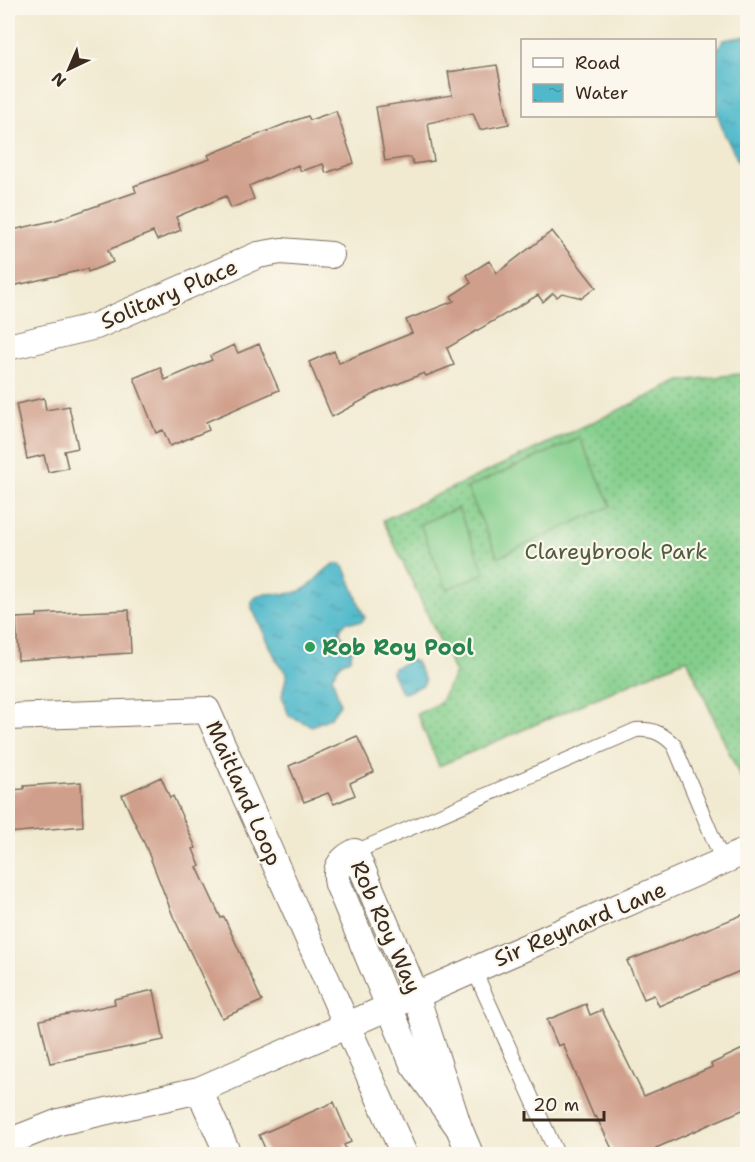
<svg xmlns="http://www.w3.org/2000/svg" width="755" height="1162" font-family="'Shantell Sans',sans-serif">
  <defs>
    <pattern id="grass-dots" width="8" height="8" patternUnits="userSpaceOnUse" patternTransform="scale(1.5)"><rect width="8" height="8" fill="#83ce8b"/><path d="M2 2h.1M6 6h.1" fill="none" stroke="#6ca771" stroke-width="1.8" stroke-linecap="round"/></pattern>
    <pattern id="water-ripples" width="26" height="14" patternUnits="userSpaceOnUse" patternTransform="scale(1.5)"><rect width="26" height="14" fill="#4fb9cb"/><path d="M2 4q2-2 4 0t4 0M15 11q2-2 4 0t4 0" fill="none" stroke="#4397a4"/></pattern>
  </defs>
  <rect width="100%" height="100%" fill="#fbf7ec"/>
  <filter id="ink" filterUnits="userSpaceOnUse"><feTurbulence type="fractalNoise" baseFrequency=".0167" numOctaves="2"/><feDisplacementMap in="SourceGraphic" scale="12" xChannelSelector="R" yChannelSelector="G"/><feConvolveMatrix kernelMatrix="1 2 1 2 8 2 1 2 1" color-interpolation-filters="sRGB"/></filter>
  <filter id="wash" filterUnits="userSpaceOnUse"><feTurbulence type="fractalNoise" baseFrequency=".008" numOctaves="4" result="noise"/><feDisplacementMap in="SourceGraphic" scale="24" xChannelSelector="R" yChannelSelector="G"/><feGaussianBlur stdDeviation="1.35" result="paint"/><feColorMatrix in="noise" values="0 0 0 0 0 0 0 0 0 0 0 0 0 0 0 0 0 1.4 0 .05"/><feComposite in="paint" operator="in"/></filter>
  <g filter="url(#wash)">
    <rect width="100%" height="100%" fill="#f1ead1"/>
    <path fill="url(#grass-dots)" stroke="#5f7c54" stroke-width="1.5" d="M 747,373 L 747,792 L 687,659 L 439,766 L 417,714 L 440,703 L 455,673 L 383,520 L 681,381 Z"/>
    <path fill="#83ce8b" stroke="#5f7c54" stroke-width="1.5" d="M 580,438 L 611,506 L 498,557 L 467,488 Z
      M 458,508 L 485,573 L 447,589 L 420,524 Z"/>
    <path fill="url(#water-ripples)" stroke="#457274" stroke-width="1.5" d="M 747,36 L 748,36 L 747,178 L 724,133 L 715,106 L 715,52 L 724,40 Z
      M 334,564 L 340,564 L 345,568 L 365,618 L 361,622 L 347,622 L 341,627 L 340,633 L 352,651 L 350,659 L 342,662 L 332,676 L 340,704 L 330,718 L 312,726 L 289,716 L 282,696 L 287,673 L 278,663 L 252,608 L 252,600 C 266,589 279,596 294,593 C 313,589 319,572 334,564 Z
      M 411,660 L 416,662 L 425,681 L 423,685 L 405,693 L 401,692 L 392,672 L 394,668 Z"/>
    <g id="blocks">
      <path fill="#d09f8b" d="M 497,65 L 509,124 L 480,130 L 473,113 L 428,123 L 434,161 L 413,164 L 411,157 L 385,161 L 376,107 L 452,95 L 448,72 Z
        M 336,111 L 354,163 L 326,173 L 323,164 L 301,171 L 298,165 L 249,186 L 254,199 L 231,208 L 226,196 L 176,217 L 181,230 L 157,240 L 153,232 L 108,250 L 113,262 L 88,272 L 87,269 L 8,287 L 8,231 L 56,220 L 136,192 L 134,186 L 210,159 L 208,155 L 285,124 L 308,116 L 310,120 Z
        M 552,231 L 596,287 L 582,298 L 562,293 L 557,297 L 553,293 L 543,302 L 538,295 L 447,348 L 454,365 L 426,376 L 424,373 L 376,393 L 332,417 L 309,362 L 334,351 L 339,363 L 412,333 L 406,320 L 454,301 L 451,296 L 471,283 L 467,275 L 489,261 L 497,273 Z
        M 259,344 L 279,390 L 206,422 L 209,430 L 170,446 L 163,430 L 156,433 L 134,378 L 160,367 L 165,380 L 212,360 L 210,356 L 234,345 L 238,353 Z
        M 44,398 L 46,410 L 69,406 L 78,448 L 64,451 L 68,468 L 48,472 L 44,455 L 27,459 L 16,404 Z
        M 129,610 L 131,653 L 18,660 L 16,618 L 37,617 L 37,614 Z
        M 357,736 L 374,772 L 350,783 L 355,795 L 334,804 L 328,793 L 304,802 L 289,766 Z
        M 161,777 L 170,798 L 173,796 L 196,848 L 193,849 L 200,866 L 197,867 L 221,918 L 224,917 L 262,1001 L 222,1018 L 173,916 L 146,847 L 122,795 Z
        M 81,782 L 83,826 L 8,833 L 8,790 L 24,789 L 24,786 Z
        M 747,913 L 747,968 L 659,1006 L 654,995 L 644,999 L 627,961 Z
        M 154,990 L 164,1040 L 50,1063 L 40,1020 L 115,1004 L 114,999 Z
        M 586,1004 L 590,1015 L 602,1010 L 644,1096 L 712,1067 L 711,1064 L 747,1047 L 747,1108 L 656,1148 L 659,1155 L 615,1155 L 596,1116 L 594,1117 L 563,1044 L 558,1046 L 547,1020 Z
        M 334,1102 L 351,1142 L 344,1145 L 348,1155 L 268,1155 L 259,1135 Z"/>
    </g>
  </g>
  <g filter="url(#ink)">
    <use href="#blocks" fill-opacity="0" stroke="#7b6d5d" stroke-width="1.5"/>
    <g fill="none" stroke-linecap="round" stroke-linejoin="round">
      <g stroke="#7b6d5d" stroke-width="16">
        <path id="lane" d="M 355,852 L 636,730 C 653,729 662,733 674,745 L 723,862
          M 474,970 L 557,1154"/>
      </g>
      <g stroke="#7b6d5d" stroke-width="28">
        <path id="street" d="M 8,347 L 96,326 L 258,255 L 281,251 L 331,255
          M 8,717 L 207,710 L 404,1154
          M 199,1090 L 228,1154
          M 459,1128 L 413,1064 L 338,884 C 334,868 341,859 355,852 L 416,995 L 459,1128 L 470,1154
          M 8,1142 L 59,1122 L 199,1090 L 744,852"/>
      </g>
      <use href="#lane" stroke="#fff" stroke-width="14"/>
      <use href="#street" stroke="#fff" stroke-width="26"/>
    </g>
  </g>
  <circle fill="#2e9e5b" stroke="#fbf7ec" stroke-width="2" cx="310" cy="647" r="6"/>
  <g text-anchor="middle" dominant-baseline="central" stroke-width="4.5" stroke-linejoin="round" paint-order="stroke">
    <g font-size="22" fill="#3b2a1e" stroke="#fbf7ec">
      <text transform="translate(169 294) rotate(-23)">Solitary Place</text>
      <text transform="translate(244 793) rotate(66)">Maitland Loop</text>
      <text transform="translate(580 924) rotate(-23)">Sir Reynard Lane</text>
      <text transform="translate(386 927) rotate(66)">Rob Roy Way</text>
    </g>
    <g font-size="22" fill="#515b3f" stroke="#fbf7ec">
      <text x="616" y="551">Clareybrook Park</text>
    </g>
    <g font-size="22" font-weight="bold" fill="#27864d" stroke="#fbf7ec" text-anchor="start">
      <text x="322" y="647">Rob Roy Pool</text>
    </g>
  </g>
  <rect width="755" height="1162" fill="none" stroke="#fbf7ec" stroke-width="30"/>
  <rect x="521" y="39" width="195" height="78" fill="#fbf7ec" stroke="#aea59a" stroke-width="1.5"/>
  <rect x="533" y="58" width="30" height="9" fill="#ffffff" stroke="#aea59a" stroke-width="1.5"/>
  <text x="575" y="69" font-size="18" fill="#3b2a1e">Road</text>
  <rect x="533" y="84" width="30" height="18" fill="url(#water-ripples)" stroke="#aea59a" stroke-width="1.5"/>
  <text x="575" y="99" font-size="18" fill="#3b2a1e">Water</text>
  <g transform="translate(69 69) rotate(224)" stroke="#fbf7ec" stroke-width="4.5" paint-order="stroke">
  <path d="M0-4.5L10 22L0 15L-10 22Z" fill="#3b2a1e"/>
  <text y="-9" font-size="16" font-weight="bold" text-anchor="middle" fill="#3b2a1e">N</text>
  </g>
  <path d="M524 1111v9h80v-9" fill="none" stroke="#3b2a1e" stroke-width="3"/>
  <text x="533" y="1111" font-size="18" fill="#3b2a1e" stroke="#fbf7ec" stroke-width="4.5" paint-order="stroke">20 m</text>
</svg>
